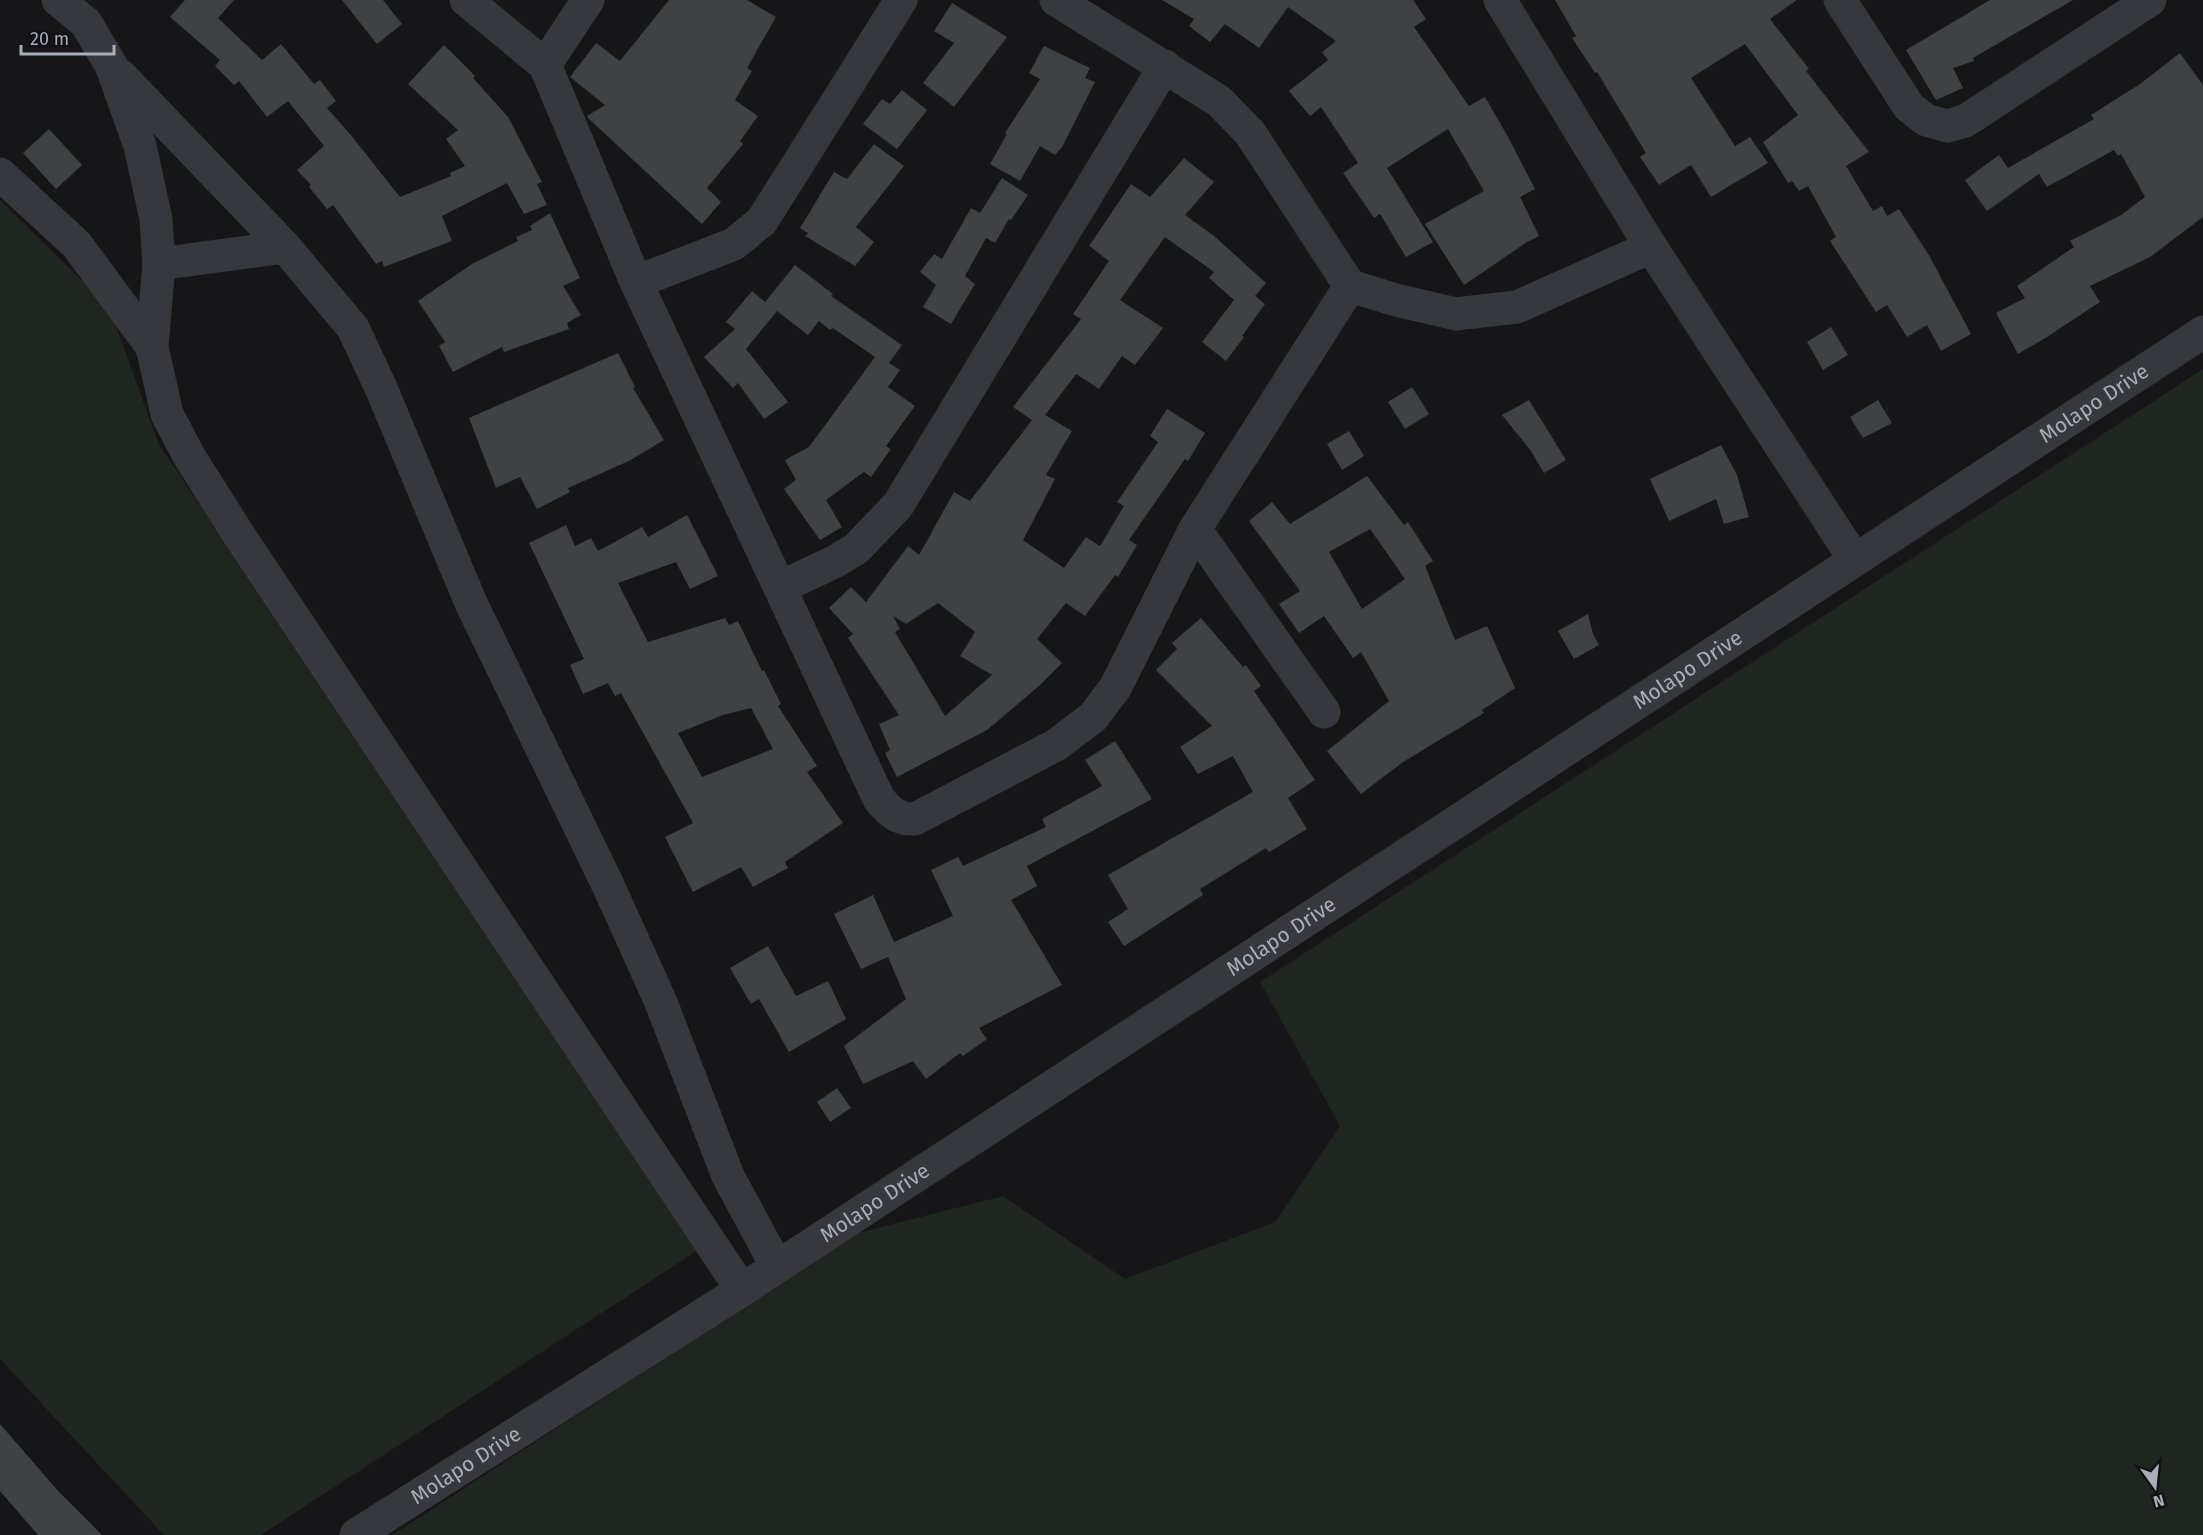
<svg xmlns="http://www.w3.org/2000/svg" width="2203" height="1535" font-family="'Fira Sans',sans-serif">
  <rect width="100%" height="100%" fill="#161618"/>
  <path fill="#1e261f" d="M 0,200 L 109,307 L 159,445 L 706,1245 L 261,1535 L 164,1535 L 0,1359 Z
    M 2203,369 L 2203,1535 L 392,1535 L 858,1233 L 1003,1196 L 1125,1279 L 1275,1222 L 1340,1126 L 1260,982 Z"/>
  <path fill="#404145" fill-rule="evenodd" d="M 185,0 L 234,0 L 218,18 L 262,60 L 281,44 L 314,84 L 320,80 L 336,101 L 327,108 L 350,134 L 400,197 L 451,176 L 450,173 L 465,166 L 446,139 L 458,130 L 408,84 L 444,45 L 475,76 L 473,78 L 508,117 L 542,182 L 537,184 L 547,205 L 524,214 L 507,183 L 442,216 L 452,241 L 384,267 L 382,261 L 376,264 L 333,205 L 327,209 L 309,187 L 311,185 L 297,170 L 324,146 L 288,101 L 267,117 L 239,81 L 234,85 L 215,66 L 220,60 L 170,17 Z
    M 342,0 L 383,0 L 402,24 L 377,44 Z
    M 669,0 L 747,0 L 776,17 L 747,68 L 752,71 L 735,100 L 758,116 L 740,141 L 743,144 L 707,188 L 721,202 L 702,224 L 588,118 L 587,116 L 605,105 L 570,77 L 596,43 L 620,61 Z
    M 1162,0 L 1413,0 L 1426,19 L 1414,27 L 1469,106 L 1485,97 L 1507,135 L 1535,189 L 1520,197 L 1539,236 L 1527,242 L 1464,285 L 1425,224 L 1484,191 L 1448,129 L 1387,168 L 1433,242 L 1406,257 L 1380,214 L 1374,218 L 1343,173 L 1358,163 L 1321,107 L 1310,116 L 1289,91 L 1328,60 L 1322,52 L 1336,41 L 1288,7 L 1259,48 L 1225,24 L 1210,42 L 1189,26 L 1194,19 Z
    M 1555,0 L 1797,0 L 1770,19 L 1809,69 L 1806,71 L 1869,152 L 1846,166 L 1873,211 L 1882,206 L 1887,216 L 1899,209 L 1930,257 L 1971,334 L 1941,351 L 1927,325 L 1907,337 L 1887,305 L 1876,312 L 1830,241 L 1836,237 L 1808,186 L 1799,191 L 1792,181 L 1788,183 L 1763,142 L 1798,115 L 1745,44 L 1691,78 L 1735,146 L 1750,137 L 1768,163 L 1711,197 L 1691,165 L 1659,185 L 1640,157 L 1646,153 L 1597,72 L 1595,73 L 1572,38 L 1576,36 Z
    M 1990,0 L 2073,0 L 1973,58 L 1974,61 L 1953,68 L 1963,88 L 1936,100 L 1906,50 Z
    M 952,3 L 1007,37 L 954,107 L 923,83 L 954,43 L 934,31 Z
    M 1044,46 L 1090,68 L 1085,78 L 1095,82 L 1062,147 L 1055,155 L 1040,146 L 1020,181 L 990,164 L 1007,134 L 1005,133 L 1040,79 L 1029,73 Z
    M 2180,53 L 2203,85 L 2203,217 L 2150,257 L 2090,286 L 2100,302 L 2047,337 L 2018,354 L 1996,313 L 2025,298 L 2017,286 L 2074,247 L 2070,241 L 2121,215 L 2145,197 L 2121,154 L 2118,156 L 2114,150 L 2047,187 L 2039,174 L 1987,211 L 1965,180 L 1999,155 L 2008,168 L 2094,119 L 2091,115 L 2140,84 Z
    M 902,90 L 927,110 L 897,149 L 863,124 L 882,99 L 890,104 Z
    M 49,129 L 82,165 L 56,189 L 23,153 Z
    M 874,144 L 904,166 L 856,227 L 874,242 L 855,266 L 805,236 L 808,233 L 800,228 L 834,172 L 847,179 Z
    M 1184,158 L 1214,182 L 1185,215 L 1213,235 L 1266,283 L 1255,296 L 1265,304 L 1242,336 L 1244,337 L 1226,361 L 1202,342 L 1234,300 L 1209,278 L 1214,272 L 1165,237 L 1120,300 L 1163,328 L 1135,365 L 1122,356 L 1099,389 L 1076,374 L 1045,415 L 1072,431 L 1046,475 L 1055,479 L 1023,540 L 1064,568 L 1086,537 L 1100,546 L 1124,506 L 1117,502 L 1158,442 L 1150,436 L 1167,409 L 1205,433 L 1188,461 L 1185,459 L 1129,540 L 1137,545 L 1118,577 L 1115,575 L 1085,616 L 1066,603 L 1037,639 L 1062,663 L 1040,685 L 987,730 L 897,777 L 885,753 L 890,750 L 879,724 L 899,715 L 848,638 L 853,634 L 829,608 L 851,587 L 866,602 L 908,546 L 919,555 L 954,492 L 970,501 L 1032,420 L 1013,407 L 1081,319 L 1073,314 L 1109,261 L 1089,246 L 1131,184 L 1150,197 ZM 938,603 L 975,632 L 960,656 L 992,675 L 945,716 L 895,632 L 900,629 L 893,616 L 906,624 Z
    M 1002,178 L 1028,195 L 1011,220 L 1009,219 L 995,243 L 986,238 L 965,276 L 975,284 L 951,324 L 923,307 L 936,285 L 920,272 L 934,254 L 942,259 L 971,208 L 980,213 Z
    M 550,213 L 580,278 L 563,286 L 581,315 L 567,323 L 569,329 L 504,352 L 502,347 L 453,372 L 439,346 L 445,342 L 418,301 L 472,264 L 518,241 L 516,237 L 532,230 L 530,226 Z
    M 795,265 L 833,294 L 831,296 L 902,345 L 889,363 L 900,370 L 888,387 L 915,406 L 886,446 L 891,449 L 871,477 L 864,472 L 826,500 L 842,527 L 820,540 L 784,489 L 796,480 L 785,460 L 809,447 L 875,357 L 833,328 L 830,330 L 819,321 L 808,335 L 777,311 L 746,349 L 788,402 L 764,419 L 738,383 L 733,388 L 704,357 L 735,329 L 726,322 L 752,291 L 765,302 Z
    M 1831,327 L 1848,355 L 1823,370 L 1807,342 Z
    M 618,353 L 635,387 L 633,388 L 664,440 L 629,461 L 568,488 L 570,492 L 537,509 L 520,477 L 496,488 L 469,418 Z
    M 1412,387 L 1429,414 L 1405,429 L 1388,402 Z
    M 1529,400 L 1566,460 L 1544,473 L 1531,451 L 1502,415 Z
    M 1878,400 L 1892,423 L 1863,438 L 1850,417 Z
    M 1349,431 L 1364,456 L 1342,470 L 1327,444 Z
    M 1721,445 L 1737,475 L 1749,517 L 1724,524 L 1716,499 L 1669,521 L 1650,479 Z
    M 1367,476 L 1404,525 L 1408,522 L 1433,561 L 1425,566 L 1455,640 L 1487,626 L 1515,688 L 1482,710 L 1484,713 L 1403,762 L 1361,794 L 1327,751 L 1389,701 L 1361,652 L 1353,658 L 1324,616 L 1299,633 L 1279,604 L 1300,591 L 1249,521 L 1272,502 L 1290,524 ZM 1370,529 L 1405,579 L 1362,609 L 1329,552 Z
    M 687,515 L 718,576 L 690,589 L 676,562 L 618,583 L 648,642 L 725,618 L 729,625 L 738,621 L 762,671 L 764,670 L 781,704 L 778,706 L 817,766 L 807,772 L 843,823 L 785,862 L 788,868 L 753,887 L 741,867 L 693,892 L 665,837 L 693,823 L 621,693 L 615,696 L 608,683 L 583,694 L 570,665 L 584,659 L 529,543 L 566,525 L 575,546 L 591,538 L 598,551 L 642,527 L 648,537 ZM 751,708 L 773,749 L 702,777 L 678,733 L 723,715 Z
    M 1588,614 L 1593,634 L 1599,645 L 1574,659 L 1558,631 Z
    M 1201,618 L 1243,667 L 1246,665 L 1261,686 L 1254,691 L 1315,780 L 1288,798 L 1307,829 L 1269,852 L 1266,848 L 1200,889 L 1203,895 L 1124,946 L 1108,922 L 1128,909 L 1108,875 L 1253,792 L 1233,756 L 1198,774 L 1180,747 L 1212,726 L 1156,670 L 1177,649 L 1172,643 Z
    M 1115,741 L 1152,799 L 1027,866 L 1037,886 L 1011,900 L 1062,985 L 979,1028 L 987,1039 L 963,1056 L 960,1053 L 926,1079 L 913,1061 L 863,1084 L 844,1046 L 906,999 L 888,957 L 861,969 L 834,914 L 873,895 L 894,942 L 953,916 L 931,870 L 958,857 L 963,866 L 1046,827 L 1042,819 L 1102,786 L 1085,760 Z
    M 768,946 L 796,996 L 828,981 L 846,1019 L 789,1052 L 759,999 L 751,1004 L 730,968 Z
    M 837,1088 L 851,1108 L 830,1122 L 817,1102 Z
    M 0,1424 L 59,1492 L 102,1535 L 38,1535 L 0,1491 Z"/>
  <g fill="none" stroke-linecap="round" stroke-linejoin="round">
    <g stroke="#37383d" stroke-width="33">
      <path d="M 58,0 L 86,23 L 111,65 L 140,146 L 156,219 L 159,264 L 152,347 L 167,414 L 189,456 L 237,532 L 742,1290"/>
      <path d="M 466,0 L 545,65 L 636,282 L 879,799 C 890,812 898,820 915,819 L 1056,745 L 1093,717 L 1115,688 L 1195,529 L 1350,286"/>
      <path d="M 1056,0 L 1219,101 L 1250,133 L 1350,286 L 1396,300 L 1456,314 L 1517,307 L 1651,247"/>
      <path d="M 1500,0 L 1651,247 L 1855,560"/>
      <path d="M 1840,0 L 1909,107 L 1926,120 L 1947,126 L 1965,121 L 1976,114 L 2150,0"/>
      <path d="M 545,65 L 588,0"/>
      <path d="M 120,75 L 285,247 L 353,328 L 381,388 L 471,603 L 607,883 L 660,1000 L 728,1176 L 777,1267"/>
      <path d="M 0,174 L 77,245 L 152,347"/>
      <path d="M 159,264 L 285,247"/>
      <path d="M 636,282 L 734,244 L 762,221 L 901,0"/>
      <path d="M 1195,529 L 1324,712"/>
      <path d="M 781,587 L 834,562 L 856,549 L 898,505 L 1165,66"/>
      <path id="s1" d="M 356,1535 L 742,1290 L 2203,332"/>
    </g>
  </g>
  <g text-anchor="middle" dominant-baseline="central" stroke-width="5" stroke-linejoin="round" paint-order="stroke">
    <g font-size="21" fill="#a8adb8" stroke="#111113">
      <text stroke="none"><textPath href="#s1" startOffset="2074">Molapo Drive</textPath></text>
      <text stroke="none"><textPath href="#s1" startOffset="1588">Molapo Drive</textPath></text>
      <text stroke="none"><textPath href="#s1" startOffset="1102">Molapo Drive</textPath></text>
      <text stroke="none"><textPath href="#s1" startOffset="616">Molapo Drive</textPath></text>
      <text stroke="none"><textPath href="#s1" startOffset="130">Molapo Drive</textPath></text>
    </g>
  </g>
  <g transform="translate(2155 1487) rotate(165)" stroke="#111113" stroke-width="4.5" paint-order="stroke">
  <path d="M0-4.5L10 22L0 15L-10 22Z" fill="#a8adb8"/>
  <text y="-9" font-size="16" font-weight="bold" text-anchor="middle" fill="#a8adb8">N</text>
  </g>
  <path d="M21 45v9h93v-9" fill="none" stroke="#a8adb8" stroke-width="3"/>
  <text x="30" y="45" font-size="18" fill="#a8adb8" stroke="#111113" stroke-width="4.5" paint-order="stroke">20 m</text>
</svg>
